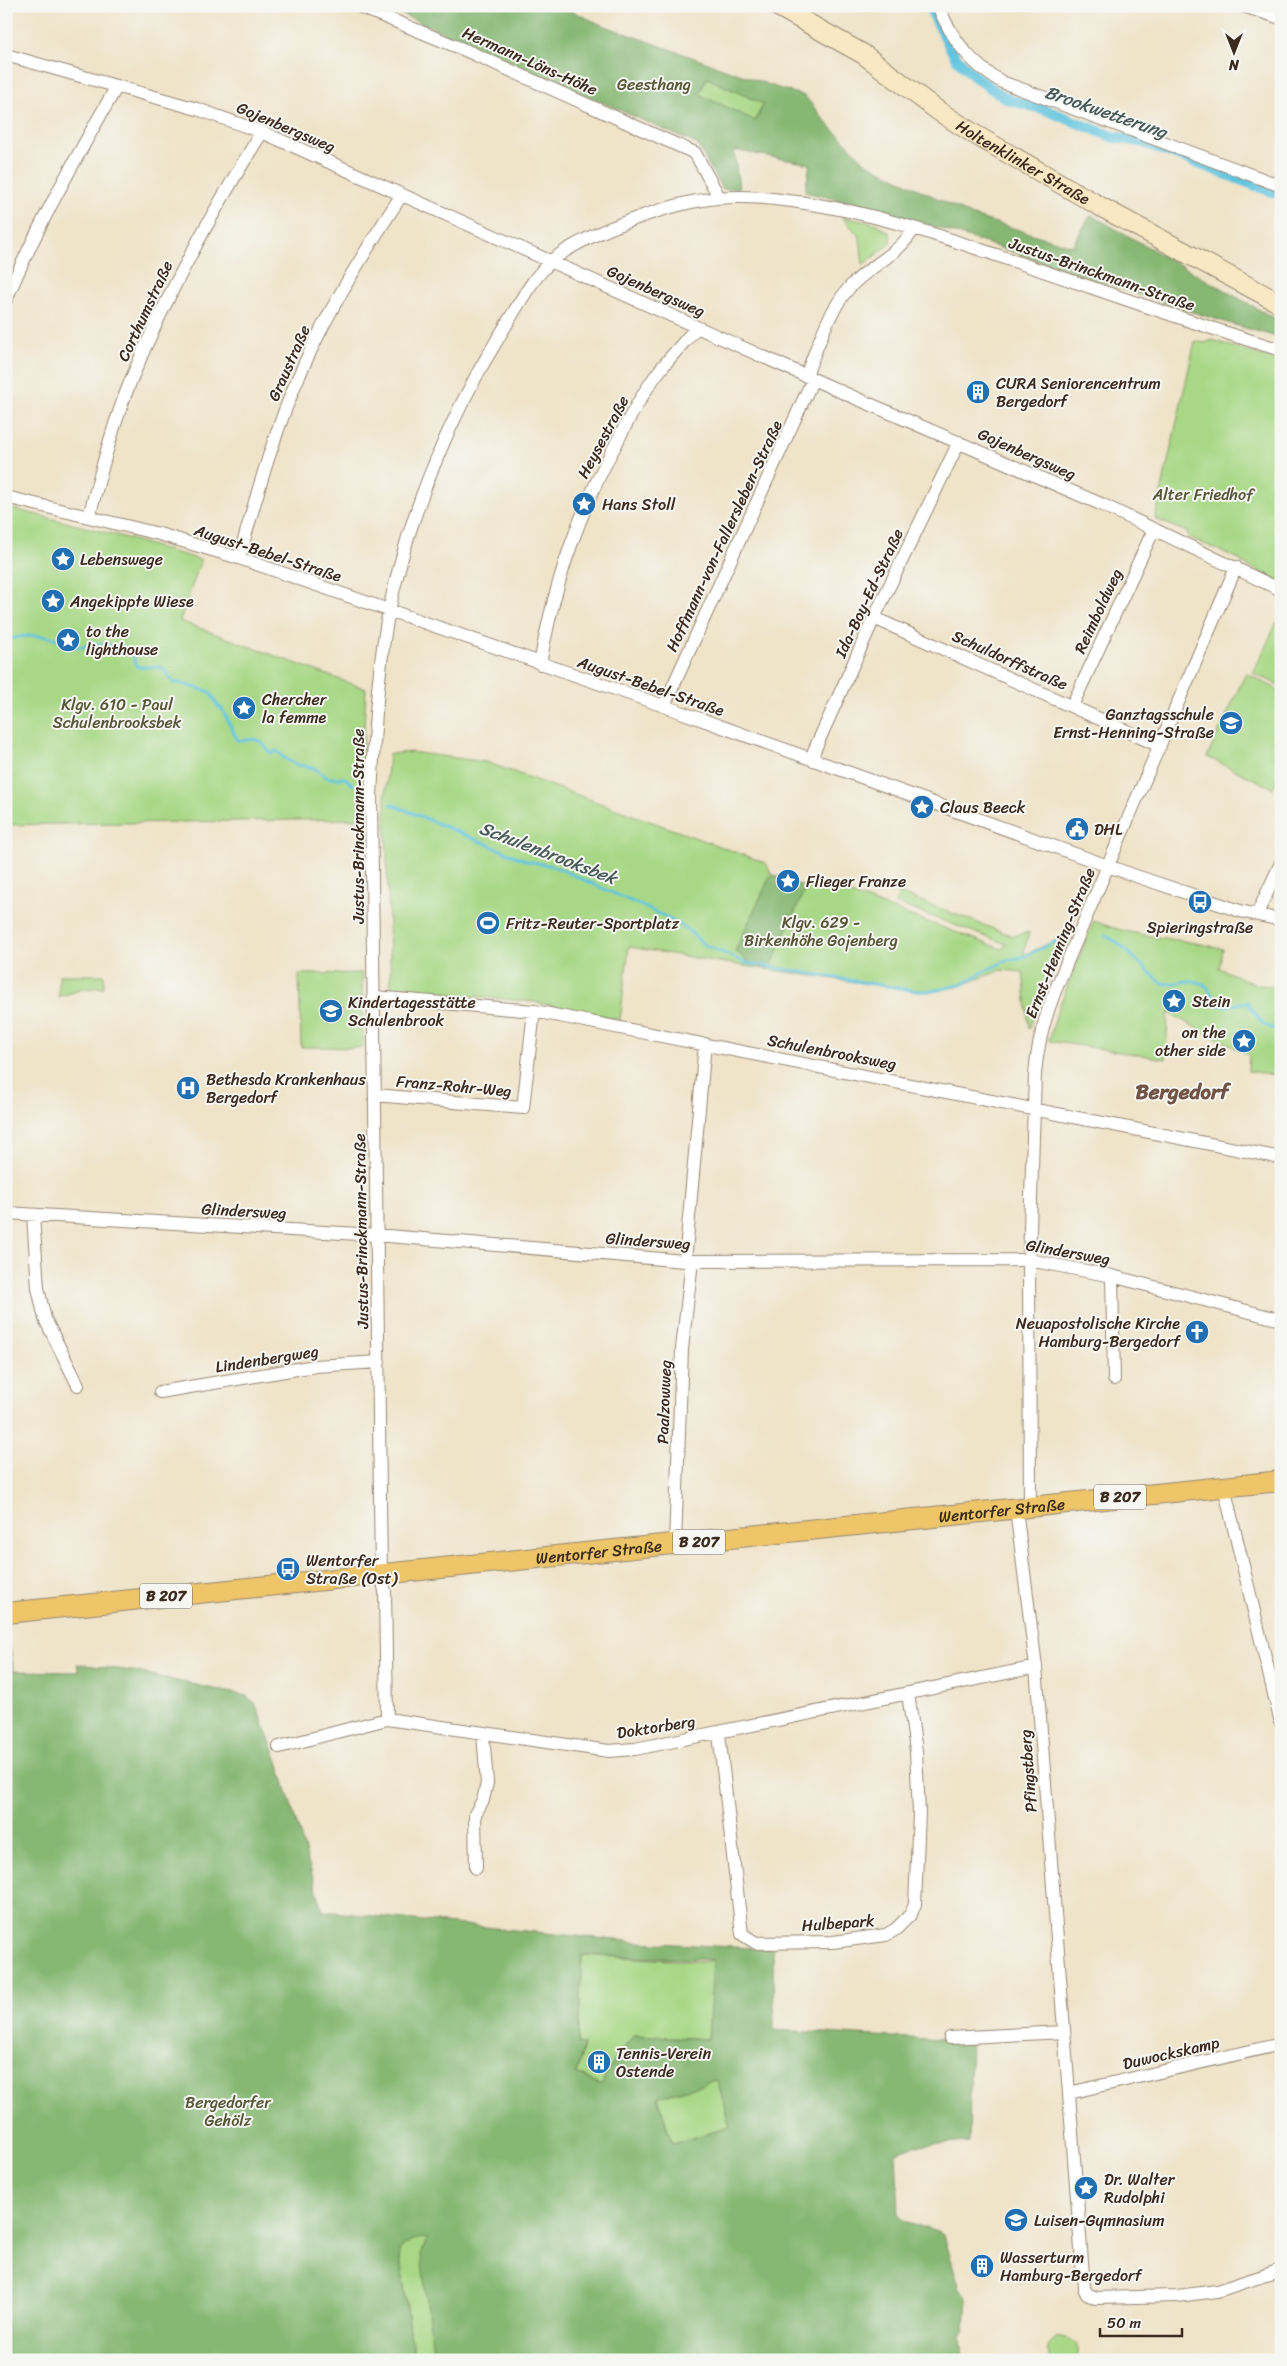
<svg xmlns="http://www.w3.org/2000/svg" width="1287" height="2366" font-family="Sriracha,sans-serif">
  <rect width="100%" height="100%" fill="#f6f6f2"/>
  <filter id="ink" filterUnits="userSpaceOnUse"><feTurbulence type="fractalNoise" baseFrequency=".02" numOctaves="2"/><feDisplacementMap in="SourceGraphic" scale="10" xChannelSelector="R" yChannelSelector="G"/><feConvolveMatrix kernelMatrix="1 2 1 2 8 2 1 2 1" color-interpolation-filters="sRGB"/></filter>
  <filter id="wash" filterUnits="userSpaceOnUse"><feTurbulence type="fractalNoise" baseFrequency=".0096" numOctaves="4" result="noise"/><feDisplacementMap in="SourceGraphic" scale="20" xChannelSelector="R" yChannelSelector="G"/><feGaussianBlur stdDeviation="1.12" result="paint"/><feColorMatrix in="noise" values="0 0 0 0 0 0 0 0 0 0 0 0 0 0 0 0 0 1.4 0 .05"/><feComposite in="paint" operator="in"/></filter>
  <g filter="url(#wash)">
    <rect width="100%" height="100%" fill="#efe3c8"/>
    <path fill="#a8d886" stroke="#728152" d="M 707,78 L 763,104 L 755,121 L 699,94 Z
      M 842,217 L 875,223 L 890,233 L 891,243 L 863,265 L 860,237 Z
      M 1212,340 L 1281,362 L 1281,582 L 1242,563 L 1239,559 L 1188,537 L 1187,532 L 1155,519 L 1195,341 L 1205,343 Z
      M 6,507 L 116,535 L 201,560 L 180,621 L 366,689 L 359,819 L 6,825 Z
      M 1277,622 L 1281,624 L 1281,686 L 1253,673 Z
      M 1246,673 L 1281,691 L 1281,772 L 1273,788 L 1207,757 Z
      M 411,752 L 486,762 L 766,863 L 771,874 L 806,887 L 818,882 L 1002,949 L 1006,944 L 895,903 L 899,893 L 1013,936 L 1029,932 L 1023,955 L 1066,936 L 1029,1029 L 1023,972 L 1001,970 L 957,987 L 933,991 L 916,991 L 731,964 L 629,947 L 620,1020 L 534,1002 L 391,988 L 385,799 L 389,754 Z
      M 1094,921 C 1139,939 1178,937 1223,949 L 1219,968 L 1255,984 L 1281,988 L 1281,1076 L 1248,1071 L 1249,1055 L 1168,1013 L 1166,1059 L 1049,1041 L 1057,1012 Z
      M 362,973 L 363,1048 L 301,1047 L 299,974 Z
      M 59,975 L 104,975 L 104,987 L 83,989 L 59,997 Z
      M 582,1955 L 704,1962 L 714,1960 L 708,2039 L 634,2035 L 613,2062 L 601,2085 L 576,2073 L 584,2046 L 578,2045 Z
      M 715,2072 L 730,2127 L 672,2144 L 656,2090 Z
      M 416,2238 L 428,2238 L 434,2360 L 414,2360 L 399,2250 L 409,2241 Z
      M 1059,2337 C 1073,2337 1081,2347 1075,2360 L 1049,2360 C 1045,2350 1049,2341 1059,2337 Z"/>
    <path fill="#86b873" stroke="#607148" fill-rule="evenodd" d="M 383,6 L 562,6 L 597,23 L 778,88 L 805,96 L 825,121 L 866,163 L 973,216 L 1072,246 L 1091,215 L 1281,322 L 1281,338 C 1121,295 967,228 805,192 L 810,164 L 734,150 L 739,188 L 722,189 L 697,144 ZM 707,78 L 763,104 L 756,121 L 699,94 Z
      M 771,874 L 806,887 L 770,969 L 752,965 L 735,951 Z
      M 6,1627 L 14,1671 L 79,1672 L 77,1664 L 132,1671 L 246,1696 L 255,1703 L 278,1761 L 323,1911 L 636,1942 L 773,1949 L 774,2030 L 943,2040 L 971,2036 L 969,2142 L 914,2146 L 896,2152 L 899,2215 L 904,2221 L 940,2233 L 944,2236 L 960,2289 L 967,2296 L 965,2330 L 961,2335 L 963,2360 L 434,2360 L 421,2255 L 428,2239 C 414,2237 409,2241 399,2250 L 414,2360 L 6,2360 ZM 582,1955 L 713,1960 L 708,2039 L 634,2035 L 613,2062 L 601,2085 L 576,2073 L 584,2045 L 578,2044 ZM 717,2080 L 730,2127 L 672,2144 L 658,2097 Z"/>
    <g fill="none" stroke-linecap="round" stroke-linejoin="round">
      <path stroke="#61c4df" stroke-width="3" d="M 6,640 C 21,636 38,634 54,638 C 63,640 70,647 80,647 C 86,647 90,643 95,643 L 98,645 L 104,643 L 114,647 L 122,646 L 132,653 L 137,667 L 159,667 L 164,669 L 174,683 L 180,683 L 210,692 L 218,706 L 222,709 L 238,741 C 247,741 255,736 263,744 C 266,748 267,751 272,753 L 277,751 L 283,757 L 294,764 L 314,768 L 328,778 L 345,778 L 353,785
        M 391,804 L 527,861 L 553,866 L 664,916 L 687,929 L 703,944 L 746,963 L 916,991 L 933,991 L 963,984 L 987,970 L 1008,960 L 1023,957 L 1059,940
        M 1105,935 L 1118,943 L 1161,983 C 1176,987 1193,974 1207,987 C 1211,992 1213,999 1217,1005 L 1227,1006 L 1247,1002 L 1263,1024 L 1281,1032"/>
      <path stroke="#61c4df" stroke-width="11" d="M 929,6 L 956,58 L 975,77 L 1007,99 L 1043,109 L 1113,137 L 1143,142 L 1281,195"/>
    </g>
  </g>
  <g filter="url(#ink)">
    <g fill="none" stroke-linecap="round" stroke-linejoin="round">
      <g stroke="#958673" stroke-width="14">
        <path id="minor" d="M 358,6 L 465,50 L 695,153 L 719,197
          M 938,6 C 952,39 970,64 1002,82 L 1281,186
          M 1243,6 L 1281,18
          M 6,55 L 197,109 L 262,132 L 844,393 L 1103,505 L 1281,590
          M 6,300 C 37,226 77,156 117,86
          M 806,375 C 818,346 828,312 849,288 C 870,264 899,256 914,228
          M 6,497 L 159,534 L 239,558 L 664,706 L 1133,875 L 1240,911 L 1281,920
          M 89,517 C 101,471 113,424 131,380 C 167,293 212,212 262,132
          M 239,558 C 257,494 275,428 303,367 C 330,307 365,251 401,196
          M 874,618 L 1160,746
          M 540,664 C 554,584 578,513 617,442 C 629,418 643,392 660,370 C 672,355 685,341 697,327
          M 664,706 L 813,379
          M 1072,706 L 1154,529
          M 813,760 L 814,751 L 874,618 L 959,442
          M 1257,914 L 1281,863
          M 375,997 L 534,1011 L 1281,1158
          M 375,1095 L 523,1108 L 534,1011
          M 6,1213 L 376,1235 L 685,1261 L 1029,1260 L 1112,1276 L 1281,1320
          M 33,1215 L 38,1288 L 45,1319 L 78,1385
          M 685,1261 L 705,1044
          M 1112,1276 L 1114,1379
          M 160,1392 L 315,1366 L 379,1362
          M 1224,1487 L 1281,1723
          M 1030,1507 L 1029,1260 L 1035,1075 C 1037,1046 1044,1019 1055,991 C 1114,849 1176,709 1236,567
          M 1016,1509 L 1036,1667 L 1084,2288 L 1087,2294 L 1096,2298 L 1177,2296 L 1217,2291 L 1281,2270
          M 675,1544 L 682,1349 L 692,1261
          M 387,1719 L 385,1591 L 381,1574 L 371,796 C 374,737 377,679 387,621 C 406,521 447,421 500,335 C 515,311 533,275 555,258 C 591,231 673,202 718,198 C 746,195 777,199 805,203 C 870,212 931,233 993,254 C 1089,286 1184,321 1281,350
          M 719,1734 L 742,1934 L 756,1943 L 833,1942 L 886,1935 L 896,1929 L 911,1914 L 915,1904 L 919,1813 L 916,1751 L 908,1693
          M 279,1747 L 387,1719 L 609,1751 L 635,1749 L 1036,1667
          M 476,1868 L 475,1814 L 483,1800 L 487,1783 L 483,1734
          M 950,2038 L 1064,2032
          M 1069,2093 L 1281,2044"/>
      </g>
      <g stroke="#958673" stroke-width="21">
        <g id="secondary">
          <path id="s1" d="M 777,6 L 863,54 L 937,110 L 974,134 L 1101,207 L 1281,304"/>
        </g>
      </g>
      <g stroke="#958673" stroke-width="22">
        <g id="primary">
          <path id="s2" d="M 6,1613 L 1281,1481"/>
        </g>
      </g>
      <use href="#minor" stroke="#fff" stroke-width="12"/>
      <use href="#secondary" stroke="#f8e8c3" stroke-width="19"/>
      <use href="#primary" stroke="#eec569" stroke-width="20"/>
    </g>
  </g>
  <defs>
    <g id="building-disc" transform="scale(1.25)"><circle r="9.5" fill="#1f6fb2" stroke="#f6f6f2"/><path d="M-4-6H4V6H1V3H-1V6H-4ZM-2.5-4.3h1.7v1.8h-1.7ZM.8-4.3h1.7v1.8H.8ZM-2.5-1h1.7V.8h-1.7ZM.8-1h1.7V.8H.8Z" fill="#fff"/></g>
    <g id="sight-disc" transform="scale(1.25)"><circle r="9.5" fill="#1f6fb2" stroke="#f6f6f2"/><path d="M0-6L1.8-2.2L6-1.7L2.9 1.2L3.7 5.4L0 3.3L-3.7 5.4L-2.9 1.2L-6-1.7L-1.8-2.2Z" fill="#fff"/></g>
    <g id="school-disc" transform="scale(1.25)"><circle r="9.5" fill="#1f6fb2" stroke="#f6f6f2"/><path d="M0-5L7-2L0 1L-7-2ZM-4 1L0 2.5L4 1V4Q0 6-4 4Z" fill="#fff"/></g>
    <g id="civic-disc" transform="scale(1.25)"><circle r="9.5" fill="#1f6fb2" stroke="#f6f6f2"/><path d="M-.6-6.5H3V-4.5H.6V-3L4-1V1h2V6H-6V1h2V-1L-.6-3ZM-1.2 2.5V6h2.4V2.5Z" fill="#fff"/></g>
    <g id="bus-disc" transform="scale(1.25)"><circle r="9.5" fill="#1f6fb2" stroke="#f6f6f2"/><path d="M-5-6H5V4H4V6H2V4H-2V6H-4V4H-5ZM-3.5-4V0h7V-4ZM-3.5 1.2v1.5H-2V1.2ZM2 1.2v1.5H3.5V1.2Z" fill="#fff"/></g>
    <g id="stadium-disc" transform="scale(1.25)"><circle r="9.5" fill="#1f6fb2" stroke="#f6f6f2"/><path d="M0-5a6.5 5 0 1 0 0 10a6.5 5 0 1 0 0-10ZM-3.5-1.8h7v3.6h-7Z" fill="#fff"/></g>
    <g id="hospital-disc" transform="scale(1.25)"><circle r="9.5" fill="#1f6fb2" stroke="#f6f6f2"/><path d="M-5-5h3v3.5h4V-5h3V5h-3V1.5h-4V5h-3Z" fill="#fff"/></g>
    <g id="church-disc" transform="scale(1.25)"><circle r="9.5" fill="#1f6fb2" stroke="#f6f6f2"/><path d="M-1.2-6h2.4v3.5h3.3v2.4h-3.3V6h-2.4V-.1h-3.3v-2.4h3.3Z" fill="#fff"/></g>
  </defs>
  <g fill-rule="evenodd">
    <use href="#building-disc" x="978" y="392"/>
    <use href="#sight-disc" x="584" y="504"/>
    <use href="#sight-disc" x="63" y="559"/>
    <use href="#sight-disc" x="53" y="601"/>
    <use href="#sight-disc" x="68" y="640"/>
    <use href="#sight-disc" x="244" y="708"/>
    <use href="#school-disc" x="1231" y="723"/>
    <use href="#sight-disc" x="922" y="807"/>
    <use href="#civic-disc" x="1077" y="829"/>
    <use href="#sight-disc" x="788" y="881"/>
    <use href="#bus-disc" x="1200" y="902"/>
    <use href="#stadium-disc" x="488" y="923"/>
    <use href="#sight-disc" x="1174" y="1001"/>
    <use href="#school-disc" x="331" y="1011"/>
    <use href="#sight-disc" x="1244" y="1041"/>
    <use href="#hospital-disc" x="188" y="1088"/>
    <use href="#church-disc" x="1197" y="1332"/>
    <use href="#bus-disc" x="288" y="1569"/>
    <use href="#building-disc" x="599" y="2062"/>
    <use href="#sight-disc" x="1086" y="2188"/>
    <use href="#school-disc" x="1016" y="2220"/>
    <use href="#building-disc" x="982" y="2266"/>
  </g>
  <g text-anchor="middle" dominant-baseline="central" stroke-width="4" stroke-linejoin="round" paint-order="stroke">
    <g fill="#f6f6f2" stroke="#73675e" stroke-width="1">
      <rect x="1094" y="1484.5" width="52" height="25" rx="4"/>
      <rect x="673" y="1529.5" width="52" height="25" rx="4"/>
      <rect x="140" y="1583.5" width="52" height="25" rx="4"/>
    </g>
    <g font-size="15" font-weight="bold" fill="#3b2a1e">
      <text x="1120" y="1497">B 207</text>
      <text x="699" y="1542">B 207</text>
      <text x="166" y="1596">B 207</text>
    </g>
    <g font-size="16" fill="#3b2a1e" stroke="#f6f6f2">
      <text transform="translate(530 61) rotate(24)">Hermann-Löns-Höhe</text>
      <text transform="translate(286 127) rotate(23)">Gojenbergsweg</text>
      <text stroke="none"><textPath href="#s1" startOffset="292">Holtenklinker Straße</textPath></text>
      <text transform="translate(1102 274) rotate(19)">Justus-Brinckmann-Straße</text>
      <text transform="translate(656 291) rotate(24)">Gojenbergsweg</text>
      <text transform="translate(145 311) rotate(-65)">Corthumstraße</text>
      <text transform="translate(289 363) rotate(-66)">Graustraße</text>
      <text transform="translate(603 437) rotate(-62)">Heysestraße</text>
      <text transform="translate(1027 454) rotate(24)">Gojenbergsweg</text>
      <text transform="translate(724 536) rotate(-65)">Hoffmann-von-Fallersleben-Straße</text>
      <text transform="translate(268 553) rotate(18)">August-Bebel-Straße</text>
      <text transform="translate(869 593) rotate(-65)">Ida-Boy-Ed-Straße</text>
      <text transform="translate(1098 611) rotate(-65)">Reimboldweg</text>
      <text transform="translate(1010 660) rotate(24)">Schuldorffstraße</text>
      <text transform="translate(651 686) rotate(19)">August-Bebel-Straße</text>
      <text transform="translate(358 826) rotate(-90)">Justus-Brinckmann-Straße</text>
      <text transform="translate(1060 943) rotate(-68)">Ernst-Henning-Straße</text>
      <text transform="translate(832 1052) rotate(11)">Schulenbrooksweg</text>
      <text transform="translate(454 1086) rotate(5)">Franz-Rohr-Weg</text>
      <text transform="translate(244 1211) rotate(3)">Glindersweg</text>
      <text transform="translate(361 1231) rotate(-91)">Justus-Brinckmann-Straße</text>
      <text transform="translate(648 1241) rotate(4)">Glindersweg</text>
      <text transform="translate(1068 1252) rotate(10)">Glindersweg</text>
      <text transform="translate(267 1359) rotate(-9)">Lindenbergweg</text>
      <text transform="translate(664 1402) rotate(-88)">Paalzowweg</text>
      <text stroke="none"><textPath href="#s2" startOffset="1001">Wentorfer Straße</textPath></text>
      <text stroke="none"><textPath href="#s2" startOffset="596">Wentorfer Straße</textPath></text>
      <text transform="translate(656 1727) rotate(-9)">Doktorberg</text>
      <text transform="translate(1028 1771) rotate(-94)">Pfingstberg</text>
      <text transform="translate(838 1923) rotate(-4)">Hulbepark</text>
      <text transform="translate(1171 2053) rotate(-13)">Duwockskamp</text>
    </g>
    <g font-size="16" fill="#565638" stroke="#f6f6f2">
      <text x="654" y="84">Geesthang</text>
      <text x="1203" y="494">Alter Friedhof</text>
      <text x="117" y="704">Klgv. 610 - Paul<tspan x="117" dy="18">Schulenbrooksbek</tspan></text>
      <text x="821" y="922">Klgv. 629 -<tspan x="821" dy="18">Birkenhöhe Gojenberg</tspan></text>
      <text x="228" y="2102">Bergedorfer<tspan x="228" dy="18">Gehölz</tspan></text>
    </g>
    <g font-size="16" fill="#3b2a1e" stroke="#f6f6f2" text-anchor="start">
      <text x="996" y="383">CURA Seniorencentrum<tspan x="996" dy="18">Bergedorf</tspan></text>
      <text x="602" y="504">Hans Stoll</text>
      <text x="80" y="559">Lebenswege</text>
      <text x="70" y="601">Angekippte Wiese</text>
      <text x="86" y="631">to the<tspan x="86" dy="18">lighthouse</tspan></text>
      <text x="262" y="699">Chercher<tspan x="262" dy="18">la femme</tspan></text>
      <text x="1214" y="714" text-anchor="end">Ganztagsschule<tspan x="1214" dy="18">Ernst-Henning-Straße</tspan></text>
      <text x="940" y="807">Claus Beeck</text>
      <text x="1094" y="829">DHL</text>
      <text x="806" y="881">Flieger Franze</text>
      <text x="506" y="923">Fritz-Reuter-Sportplatz</text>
      <text x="1200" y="927" text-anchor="middle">Spieringstraße</text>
      <text x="1192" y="1001">Stein</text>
      <text x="348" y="1002">Kindertagesstätte<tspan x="348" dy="18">Schulenbrook</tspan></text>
      <text x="1226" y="1032" text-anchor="end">on the<tspan x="1226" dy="18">other side</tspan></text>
      <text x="206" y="1079">Bethesda Krankenhaus<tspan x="206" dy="18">Bergedorf</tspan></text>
      <text x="1180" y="1323" text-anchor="end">Neuapostolische Kirche<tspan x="1180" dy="18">Hamburg-Bergedorf</tspan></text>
      <text x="306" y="1560">Wentorfer<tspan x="306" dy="18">Straße (Ost)</tspan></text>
      <text x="616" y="2053">Tennis-Verein<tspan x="616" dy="18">Ostende</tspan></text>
      <text x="1104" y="2179">Dr. Walter<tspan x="1104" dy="18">Rudolphi</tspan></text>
      <text x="1034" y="2220">Luisen-Gymnasium</text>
      <text x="1000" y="2257">Wasserturm<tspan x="1000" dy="18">Hamburg-Bergedorf</tspan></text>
    </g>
    <g font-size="18" font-style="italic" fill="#465858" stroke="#f6f6f2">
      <text transform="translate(1106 112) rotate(19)">Brookwetterung</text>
      <text transform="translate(548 853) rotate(21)">Schulenbrooksbek</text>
    </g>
    <g font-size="21" font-weight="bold" fill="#705345" stroke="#f6f6f2">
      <text x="1182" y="1092">Bergedorf</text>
    </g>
  </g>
  <rect width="1287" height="2366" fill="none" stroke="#f6f6f2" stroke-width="25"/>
  <g transform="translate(1234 52) rotate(180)" stroke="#f6f6f2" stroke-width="4" paint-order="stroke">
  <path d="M0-4L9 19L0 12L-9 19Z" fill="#3b2a1e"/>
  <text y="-8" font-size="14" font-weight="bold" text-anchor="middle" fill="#3b2a1e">N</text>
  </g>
  <path d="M1100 2328v8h82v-8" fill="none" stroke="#3b2a1e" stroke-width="2.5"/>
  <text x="1107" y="2328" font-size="15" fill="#3b2a1e" stroke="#f6f6f2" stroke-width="4" paint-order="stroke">50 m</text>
</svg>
